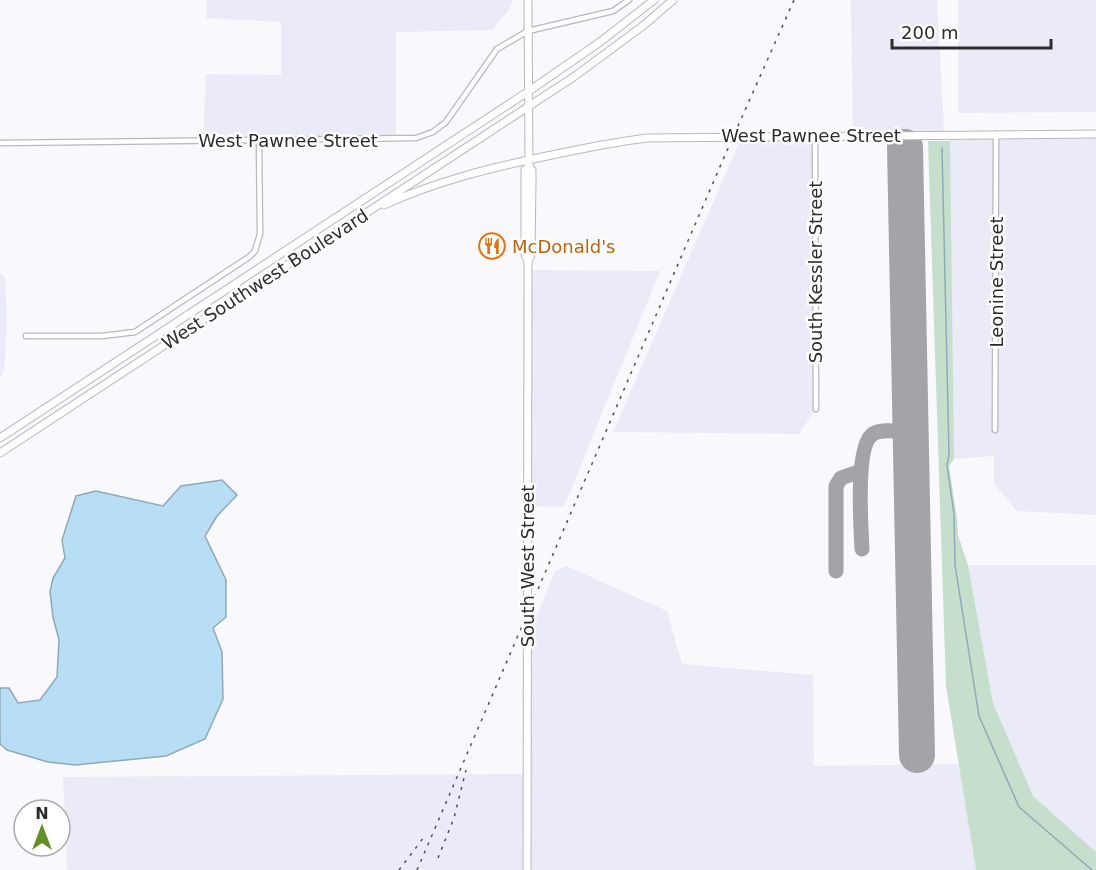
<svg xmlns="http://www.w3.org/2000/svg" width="1096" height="870" font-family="'DejaVu Sans',sans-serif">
  <rect width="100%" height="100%" fill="#f8f8fd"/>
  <path fill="#eaebf7" d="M 207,0 L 513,0 L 509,10 L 492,30 L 396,32 L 396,139 L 203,140 L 206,74 L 281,75 L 281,22 L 206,18 Z
    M 851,0 L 937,0 L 944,135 L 853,135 Z
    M 958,0 L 1096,0 L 1096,112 L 958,113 Z
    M 1096,134 L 1096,515 L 1017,511 L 994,484 L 994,456 L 954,459 L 949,135 Z
    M 815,135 L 816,409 L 799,434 L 613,432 L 742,136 Z
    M 528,270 L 660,271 L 564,507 L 527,506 Z
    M 0,273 L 5,277 L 7,320 L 4,371 L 0,378 Z
    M 968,565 L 1096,565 L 1096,852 L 1033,796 L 993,703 Z
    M 566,566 L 667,611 L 682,664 L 813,675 L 814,766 L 959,764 L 976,870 L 67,870 L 63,777 L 527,774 L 527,634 L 537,616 L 555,571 Z"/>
  <path fill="#c5dfcc" d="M 928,141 L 950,141 L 954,459 L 949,466 L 957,518 L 958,535 L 968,565 L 993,703 L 1033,796 L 1096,852 L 1096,870 L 976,870 L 946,686 Z"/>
  <path fill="#b8def5" stroke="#8ea9b9" stroke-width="1.5" d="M 222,480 L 237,495 L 217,516 L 205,536 L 226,580 L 226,617 L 213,628 L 222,652 L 223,699 L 205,739 L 166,756 L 75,765 L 48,762 L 7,750 L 0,744 L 0,688 L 9,688 L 18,703 L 40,700 L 57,677 L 59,640 L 53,617 L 50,592 L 53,578 L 65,558 L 62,540 L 76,496 L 96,491 L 163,506 L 181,486 Z"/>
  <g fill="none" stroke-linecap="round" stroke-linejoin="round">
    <path stroke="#8ea9b9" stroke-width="1.5" d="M 942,148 L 949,455 L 947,465 L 954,514 L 955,565 L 979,716 L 1019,807 L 1092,870"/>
    <path stroke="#a4a4a8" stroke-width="15" d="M 862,549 C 861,528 855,445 873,434 C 882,428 900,432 910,432
      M 836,571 L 836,486 L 841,478 L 861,471"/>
    <path stroke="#a4a4a8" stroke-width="36" d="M 905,147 L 917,755"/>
    <g stroke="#b8b8bd" stroke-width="7">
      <path id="street" d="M 815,135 L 816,409
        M 0,143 L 416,138 L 433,132 L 446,122 L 497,49 L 528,31 L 613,11 L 629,0
        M 26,336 L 102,336 L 135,332 L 249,257 L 255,251 L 260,234 L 259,140
        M 995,430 L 996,134"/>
    </g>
    <g stroke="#b8b8bd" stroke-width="9">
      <path id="secondary" d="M 528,0 L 529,166 L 525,170 L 525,255 L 528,262
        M 384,205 C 437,181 490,168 547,156 C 580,149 613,142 647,138 L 1096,134
        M 0,438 L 529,91 L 600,42 L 654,0
        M 0,453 L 575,76 L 644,25 L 673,0
        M 527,870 L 528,276 L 528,262 L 531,255 L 532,181 L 532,170 L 529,166"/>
    </g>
    <use href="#street" stroke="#fff" stroke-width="4.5"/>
    <use href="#secondary" stroke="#fff" stroke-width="7"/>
    <path stroke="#515153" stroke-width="1.5" stroke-dasharray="3 6" stroke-linecap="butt" d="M 438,858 L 454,818 L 466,770
      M 399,870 L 424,837
      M 417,870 L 722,162 L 794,0"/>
  </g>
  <defs>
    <g id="restaurant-ring" transform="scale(1.35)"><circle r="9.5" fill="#fff" stroke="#e8710a" stroke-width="1.5"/><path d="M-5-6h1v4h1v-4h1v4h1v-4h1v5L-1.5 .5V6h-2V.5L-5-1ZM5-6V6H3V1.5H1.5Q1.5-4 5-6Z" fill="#e8710a"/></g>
  </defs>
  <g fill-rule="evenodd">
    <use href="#restaurant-ring" x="492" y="246"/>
  </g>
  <g text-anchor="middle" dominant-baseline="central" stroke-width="5" stroke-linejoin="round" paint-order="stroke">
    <g font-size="18" fill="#2c2c2e" stroke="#fff">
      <text x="811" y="135">West Pawnee Street</text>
      <text x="288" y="140">West Pawnee Street</text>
      <text transform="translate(815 272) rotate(-90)">South Kessler Street</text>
      <text transform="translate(265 279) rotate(-33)">West Southwest Boulevard</text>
      <text transform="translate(996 282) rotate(-90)">Leonine Street</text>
      <text transform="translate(527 566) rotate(-90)">South West Street</text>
    </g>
    <g font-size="18" fill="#c56008" stroke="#fff" text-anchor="start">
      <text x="512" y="246">McDonald's</text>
    </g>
  </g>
  <g transform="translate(42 828)"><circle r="28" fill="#ffffff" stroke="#ababab" stroke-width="1.5"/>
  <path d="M0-4.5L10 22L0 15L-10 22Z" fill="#629024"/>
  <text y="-9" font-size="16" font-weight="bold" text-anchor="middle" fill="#2c2c2e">N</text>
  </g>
  <path d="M892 39v9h159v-9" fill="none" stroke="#2c2c2e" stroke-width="3"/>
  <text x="901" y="39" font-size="18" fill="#2c2c2e" stroke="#ffffff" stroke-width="4.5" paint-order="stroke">200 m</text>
</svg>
